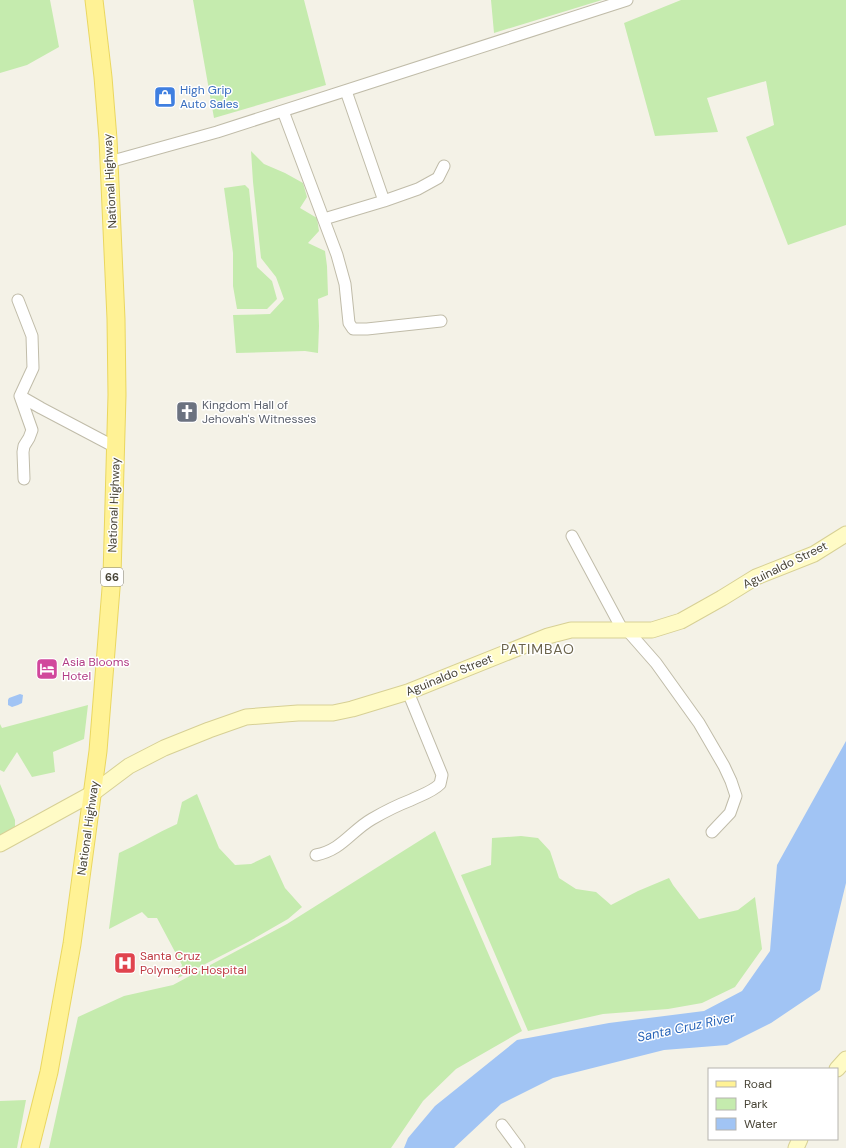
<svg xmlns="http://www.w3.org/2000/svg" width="846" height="1148" font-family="'DM Sans',sans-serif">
  <rect width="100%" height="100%" fill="#f4f2e7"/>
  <path fill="#c5ebae" d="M 0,0 L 50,0 L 59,47 L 27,65 L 0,73 Z
    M 193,0 L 304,0 L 326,85 L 214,118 Z
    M 491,0 L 602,0 L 494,33 Z
    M 681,0 L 846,0 L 846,225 L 788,245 L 746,137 L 774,125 L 766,81 L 707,98 L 718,132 L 655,136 L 624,23 Z
    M 251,151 L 264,164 L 285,173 L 303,183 L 307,197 L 300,208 L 317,218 L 319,231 L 308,243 L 325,251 L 327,266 L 328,295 L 318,299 L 319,326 L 318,353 L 305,351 L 236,353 L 233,315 L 270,314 L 284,299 L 276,277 L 261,258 L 253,182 Z
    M 245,185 L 249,189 L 257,267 L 272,281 L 277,299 L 267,309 L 237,309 L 233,286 L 233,253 L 224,188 Z
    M 88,705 L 84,739 L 53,752 L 55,772 L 32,777 L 17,752 L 4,772 L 0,770 L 0,724 L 2,728 Z
    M 0,784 L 15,820 L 15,829 L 0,836 Z
    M 197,794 L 219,848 L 235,865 L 251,864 L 270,855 L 285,888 L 302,907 L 288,919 L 248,942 L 178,978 L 182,965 L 157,918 L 148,918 L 142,912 L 109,929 L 119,853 C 139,844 157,833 177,824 L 182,802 Z
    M 435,831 L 522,1031 L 456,1069 L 423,1101 L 391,1148 L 49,1148 L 78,1017 L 124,996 L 173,985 L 287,924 Z
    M 521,836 L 538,838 L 550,851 L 559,878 L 576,889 L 596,892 L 611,905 L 638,891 L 669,878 L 673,885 L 699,919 L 738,910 L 755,897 L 762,949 L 735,987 L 702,1003 L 668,1009 L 603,1014 L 528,1031 L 461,875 L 491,865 L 492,838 Z
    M 26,1100 L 17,1148 L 0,1148 L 0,1101 Z"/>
  <path fill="#a1c4f4" d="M 20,694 L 23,695 L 22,703 L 18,705 L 12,707 L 8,705 L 8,700 L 9,698 Z
    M 846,741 L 846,883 L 820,990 L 771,1023 L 727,1045 L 664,1050 L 553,1078 L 501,1104 L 454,1148 L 404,1148 L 408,1138 L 435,1106 L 517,1040 L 609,1023 L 704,1011 L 742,991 L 770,951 L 777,865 Z"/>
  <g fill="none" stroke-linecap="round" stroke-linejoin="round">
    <g stroke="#c0bca9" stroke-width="13">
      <path id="street" d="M 346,91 L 384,201
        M 283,111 L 337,255 L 345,284 L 349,323 L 353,329 L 367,329 L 441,321
        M 109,162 L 217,132 L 627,0
        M 324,219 L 384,201 L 418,189 L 438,178 L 444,166
        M 18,300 L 32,336 L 33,368 L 20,396 L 32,430 L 29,438 L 24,446 L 23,452 L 24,479
        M 20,396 L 41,408 L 115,447
        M 572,536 L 622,629
        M 627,630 L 656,663 L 699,723 L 724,766 L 731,781 L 736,796 L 730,813 L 712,832
        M 316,855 C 342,850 351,831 372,819 C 384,812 398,805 411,800 C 421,795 432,792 440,784 L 442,775 L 408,692
        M 502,1125 L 519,1148"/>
    </g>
    <g stroke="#d7d095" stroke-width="17">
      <path id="secondary" d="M 0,844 L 93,793 L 129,766 L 164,748 L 209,730 L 246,717 L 298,713 L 333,713 L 352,709 L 408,692 L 548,636 L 571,630 L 652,630 L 681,621 L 722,598 L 756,577 L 814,554 L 846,534
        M 837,1069 L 846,1059
        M 796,1148 L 800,1139"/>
    </g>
    <g stroke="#ead760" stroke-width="19">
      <path id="primary" d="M 30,1148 L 49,1072 L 72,944 L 98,751 L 112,576 L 117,395 L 116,319 L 108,139 L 103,77 L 94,0"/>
    </g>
    <use href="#street" stroke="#fff" stroke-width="11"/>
    <use href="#secondary" stroke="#fffbc6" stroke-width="15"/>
    <use href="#primary" stroke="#fff295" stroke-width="17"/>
  </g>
  <defs>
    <g id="shop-square" transform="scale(1.15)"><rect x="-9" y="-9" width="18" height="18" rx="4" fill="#3f7fe0" stroke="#fff"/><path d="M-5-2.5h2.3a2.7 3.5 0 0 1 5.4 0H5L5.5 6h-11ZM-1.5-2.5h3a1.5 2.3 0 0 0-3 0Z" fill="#fff"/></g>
    <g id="church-square" transform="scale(1.15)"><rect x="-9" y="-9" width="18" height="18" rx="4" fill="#6b7280" stroke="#fff"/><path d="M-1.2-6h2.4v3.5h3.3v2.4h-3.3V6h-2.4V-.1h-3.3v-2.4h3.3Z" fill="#fff"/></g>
    <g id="hotel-square" transform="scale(1.15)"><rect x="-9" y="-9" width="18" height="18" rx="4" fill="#d1479c" stroke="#fff"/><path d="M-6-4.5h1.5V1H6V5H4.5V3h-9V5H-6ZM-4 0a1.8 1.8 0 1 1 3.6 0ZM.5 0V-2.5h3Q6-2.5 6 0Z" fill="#fff"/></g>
    <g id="hospital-square" transform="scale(1.15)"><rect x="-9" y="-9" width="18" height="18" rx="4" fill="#e0444e" stroke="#fff"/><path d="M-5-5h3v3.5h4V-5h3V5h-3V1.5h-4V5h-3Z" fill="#fff"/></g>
  </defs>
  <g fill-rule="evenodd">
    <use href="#shop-square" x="165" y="97"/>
    <use href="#church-square" x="187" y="412"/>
    <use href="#hotel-square" x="47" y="669"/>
    <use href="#hospital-square" x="125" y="963"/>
  </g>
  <g text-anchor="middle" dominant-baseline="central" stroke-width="3" stroke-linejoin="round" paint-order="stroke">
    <rect fill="#fff" stroke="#7f7c72" stroke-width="1" x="101" y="568" width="22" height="18" rx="3"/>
    <g font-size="11" font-weight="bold" fill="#484436">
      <text x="112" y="577">66</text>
    </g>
    <g font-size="12" fill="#366cbe" stroke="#fff" text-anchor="start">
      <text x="180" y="90">High Grip<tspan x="180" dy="14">Auto Sales</tspan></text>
    </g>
    <g font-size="12" fill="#484436" stroke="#fff">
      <text transform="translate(110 181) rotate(-93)">National Highway</text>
      <text transform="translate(114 505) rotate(-88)">National Highway</text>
      <text transform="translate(785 565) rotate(-26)">Aguinaldo Street</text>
      <text transform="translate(449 675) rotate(-22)">Aguinaldo Street</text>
      <text transform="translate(88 828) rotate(-82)">National Highway</text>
    </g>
    <g font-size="12" fill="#5b616d" stroke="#fff" text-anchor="start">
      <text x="202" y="405">Kingdom Hall of<tspan x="202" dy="14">Jehovah's Witnesses</tspan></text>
    </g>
    <g font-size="12" fill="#b23c85" stroke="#fff" text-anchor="start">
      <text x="62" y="662">Asia Blooms<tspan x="62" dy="14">Hotel</tspan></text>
    </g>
    <g font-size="12" fill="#be3a42" stroke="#fff" text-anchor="start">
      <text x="140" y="956">Santa Cruz<tspan x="140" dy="14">Polymedic Hospital</tspan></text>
    </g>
    <g font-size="13" font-style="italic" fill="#2965b9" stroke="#fff">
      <text transform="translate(686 1027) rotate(-12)">Santa Cruz River</text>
    </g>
    <g font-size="14" letter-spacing="1" fill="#6b644c" stroke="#fff">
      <text x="538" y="649">PATIMBAO</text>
    </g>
  </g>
  <rect x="708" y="1068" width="130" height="72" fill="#ffffff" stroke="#b6b4af"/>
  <rect x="716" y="1081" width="20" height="6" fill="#fff295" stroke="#b6b4af"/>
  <text x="744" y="1088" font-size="12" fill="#484436">Road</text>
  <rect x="716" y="1098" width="20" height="12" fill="#c5ebae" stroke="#b6b4af"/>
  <text x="744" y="1108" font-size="12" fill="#484436">Park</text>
  <rect x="716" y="1118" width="20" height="12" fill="#a1c4f4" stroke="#b6b4af"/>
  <text x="744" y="1128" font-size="12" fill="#484436">Water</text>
</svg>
